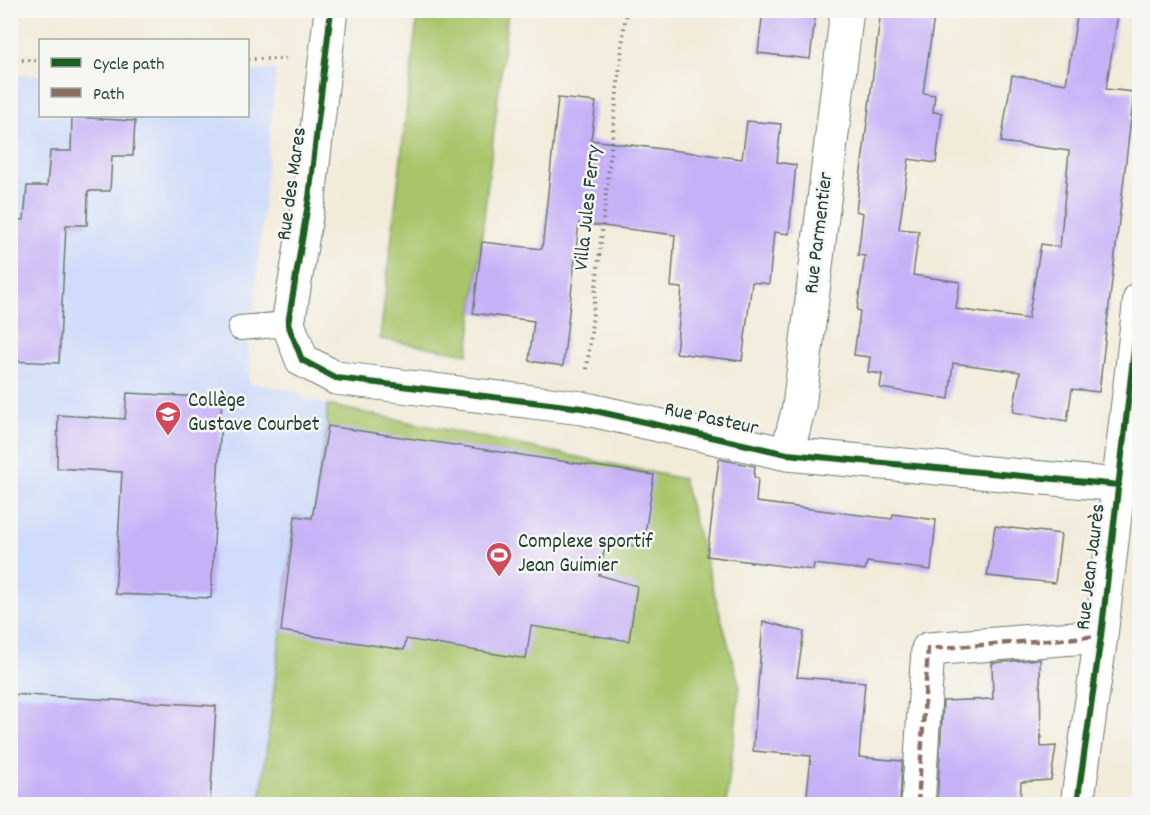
<svg xmlns="http://www.w3.org/2000/svg" width="1150" height="815" font-family="Dekko,sans-serif">
  <rect width="100%" height="100%" fill="#f6f6f2"/>
  <filter id="ink" filterUnits="userSpaceOnUse"><feTurbulence type="fractalNoise" baseFrequency=".0167" numOctaves="2"/><feDisplacementMap in="SourceGraphic" scale="12" xChannelSelector="R" yChannelSelector="G"/><feConvolveMatrix kernelMatrix="1 2 1 2 8 2 1 2 1" color-interpolation-filters="sRGB"/></filter>
  <filter id="wash" filterUnits="userSpaceOnUse"><feTurbulence type="fractalNoise" baseFrequency=".008" numOctaves="4" result="noise"/><feDisplacementMap in="SourceGraphic" scale="24" xChannelSelector="R" yChannelSelector="G"/><feGaussianBlur stdDeviation="1.35" result="paint"/><feColorMatrix in="noise" values="0 0 0 0 0 0 0 0 0 0 0 0 0 0 0 0 0 1.4 0 .05"/><feComposite in="paint" operator="in"/></filter>
  <g filter="url(#wash)">
    <rect width="100%" height="100%" fill="#f2ebd9"/>
    <path fill="#cedbfa" d="M 276,70 L 254,310 L 242,315 L 239,341 L 248,343 L 249,383 L 295,391 L 307,400 L 327,405 L 327,429 L 317,489 L 349,524 L 295,516 L 260,804 L 11,804 L 10,75 L 40,75 L 40,116 L 248,116 L 248,71 Z"/>
    <path fill="#a9c56b" stroke="#648150" stroke-width="1.5" d="M 418,11 L 508,11 L 468,354 L 380,339 Z
      M 327,405 L 683,479 L 740,687 L 726,804 L 260,804 L 295,516 L 349,524 L 317,489 L 327,429 Z"/>
    <g id="blocks">
      <path fill="#c6b1f7" d="M 763,10 L 816,10 L 810,59 L 758,53 Z
        M 881,10 L 935,10 L 923,93 L 935,95 L 933,112 L 942,113 L 936,163 L 909,159 L 899,229 L 919,231 L 913,275 L 960,282 L 956,309 L 1028,319 L 1041,244 L 1060,247 L 1069,151 L 1001,142 L 1012,75 L 1066,84 L 1078,10 L 1118,14 L 1106,89 L 1134,92 L 1099,392 L 1072,389 L 1067,421 L 1013,412 L 1020,372 L 953,363 L 949,399 L 880,388 L 882,374 L 868,372 L 870,357 L 854,355 L 860,311 L 857,310 L 865,256 L 858,255 L 863,213 L 856,211 Z
        M 558,98 L 596,102 L 591,140 L 742,159 L 747,121 L 781,124 L 777,162 L 796,165 L 789,234 L 774,232 L 769,284 L 752,282 L 742,361 L 676,353 L 682,288 L 671,287 L 675,235 L 579,223 L 563,366 L 529,361 L 534,321 L 473,313 L 482,242 L 542,249 Z
        M 72,117 L 135,121 L 133,156 L 112,156 L 110,191 L 88,191 L 87,225 L 66,225 L 59,363 L 10,361 L 10,219 L 24,220 L 27,186 L 47,186 L 50,151 L 71,151 Z
        M 127,393 L 222,398 L 211,598 L 115,594 L 122,472 L 57,468 L 58,415 L 125,419 Z
        M 328,426 L 654,475 L 643,547 L 606,542 L 599,575 L 637,586 L 629,641 L 531,626 L 526,659 L 406,639 L 404,650 L 281,631 L 295,516 L 312,518 Z
        M 719,459 L 755,466 L 754,477 L 758,478 L 756,502 L 892,519 L 893,514 L 936,520 L 931,570 L 867,562 L 865,570 L 814,564 L 813,570 L 707,556 Z
        M 995,526 L 1061,534 L 1055,583 L 987,576 Z
        M 763,621 L 804,632 L 797,677 L 865,682 L 859,757 L 902,761 L 900,804 L 806,804 L 811,756 L 753,751 Z
        M 1040,659 L 1041,747 L 1056,746 L 1051,780 L 1021,782 L 1020,804 L 937,804 L 943,701 L 993,699 L 992,663 Z
        M 10,694 L 216,706 L 210,804 L 10,804 Z"/>
    </g>
  </g>
  <g filter="url(#ink)">
    <use href="#blocks" fill-opacity="0" stroke="#697a6e" stroke-width="1.5"/>
    <g fill="none" stroke-linecap="round" stroke-linejoin="round">
      <g stroke="#697a6e" stroke-width="26">
        <path id="lane" d="M 240,328 L 288,324"/>
      </g>
      <g stroke="#697a6e" stroke-width="35">
        <path id="street" d="M 331,10 L 309,198 L 288,324 L 302,360 L 336,378 L 582,408 L 787,454 L 1119,485
          M 787,454 L 799,407 L 847,10
          M 918,804 L 928,649 L 1101,636
          M 1077,804 L 1101,636 L 1140,298"/>
      </g>
      <path stroke="#697a6e" stroke-width="4" stroke-dasharray="1.5 4.5" stroke-linecap="butt" d="M 248,59 L 286,59
        M 10,60 L 40,60
        M 587,369 L 626,10"/>
      <use href="#lane" stroke="#fff" stroke-width="24"/>
      <use href="#street" stroke="#fff" stroke-width="33"/>
      <path stroke="#8d6e63" stroke-width="4.5" stroke-dasharray="9 4.5" stroke-linecap="butt" d="M 918,804 L 928,649 L 1101,636"/>
      <g stroke="#f6f6f2" stroke-width="10">
        <path id="cycleway" d="M 331,10 L 309,198 L 288,324 L 302,360 L 336,378 L 582,408 L 787,454 L 1119,485
          M 1077,804 L 1101,636 L 1140,298"/>
      </g>
      <use href="#cycleway" stroke="#1b5e20" stroke-width="6"/>
    </g>
  </g>
  <defs>
    <g id="school-pin" transform="scale(1.35)"><path d="M0 17L-7.5 6A9.5 9.5 0 1 1 7.5 6Z" fill="#d1495b" stroke="#f6f6f2"/><path d="M0-5L7-2L0 1L-7-2ZM-4 1L0 2.5L4 1V4Q0 6-4 4Z" fill="#fff"/></g>
    <g id="stadium-pin" transform="scale(1.35)"><path d="M0 17L-7.5 6A9.5 9.5 0 1 1 7.5 6Z" fill="#d1495b" stroke="#f6f6f2"/><path d="M0-5a6.5 5 0 1 0 0 10a6.5 5 0 1 0 0-10ZM-3.5-1.8h7v3.6h-7Z" fill="#fff"/></g>
  </defs>
  <g fill-rule="evenodd">
    <use href="#school-pin" x="168" y="414"/>
    <use href="#stadium-pin" x="499" y="555"/>
  </g>
  <g text-anchor="middle" dominant-baseline="central" stroke-width="5" stroke-linejoin="round" paint-order="stroke">
    <g font-size="21" fill="#1f3d34" stroke="#f6f6f2">
      <text transform="translate(293 184) rotate(-82)">Rue des Mares</text>
      <text transform="translate(589 208) rotate(-84)">Villa Jules Ferry</text>
      <text transform="translate(820 233) rotate(-83)">Rue Parmentier</text>
      <text transform="translate(711 420) rotate(12)">Rue Pasteur</text>
      <text transform="translate(1092 567) rotate(-83)">Rue Jean Jaurès</text>
    </g>
    <g font-size="21" fill="#1f3d34" stroke="#f6f6f2" text-anchor="start">
      <text x="188" y="402">Collège<tspan x="188" dy="24">Gustave Courbet</tspan></text>
      <text x="518" y="543">Complexe sportif<tspan x="518" dy="24">Jean Guimier</tspan></text>
    </g>
  </g>
  <rect width="1150" height="815" fill="none" stroke="#f6f6f2" stroke-width="36"/>
  <rect x="39" y="39" width="210" height="78" fill="#f6f6f2" stroke="#a0aca6" stroke-width="1.5"/>
  <rect x="51" y="58" width="30" height="9" fill="#1b5e20" stroke="#a0aca6" stroke-width="1.5"/>
  <text x="93" y="69" font-size="18" fill="#1f3d34">Cycle path</text>
  <rect x="51" y="88" width="30" height="9" fill="#8d6e63" stroke="#a0aca6" stroke-width="1.5"/>
  <text x="93" y="99" font-size="18" fill="#1f3d34">Path</text>
</svg>
